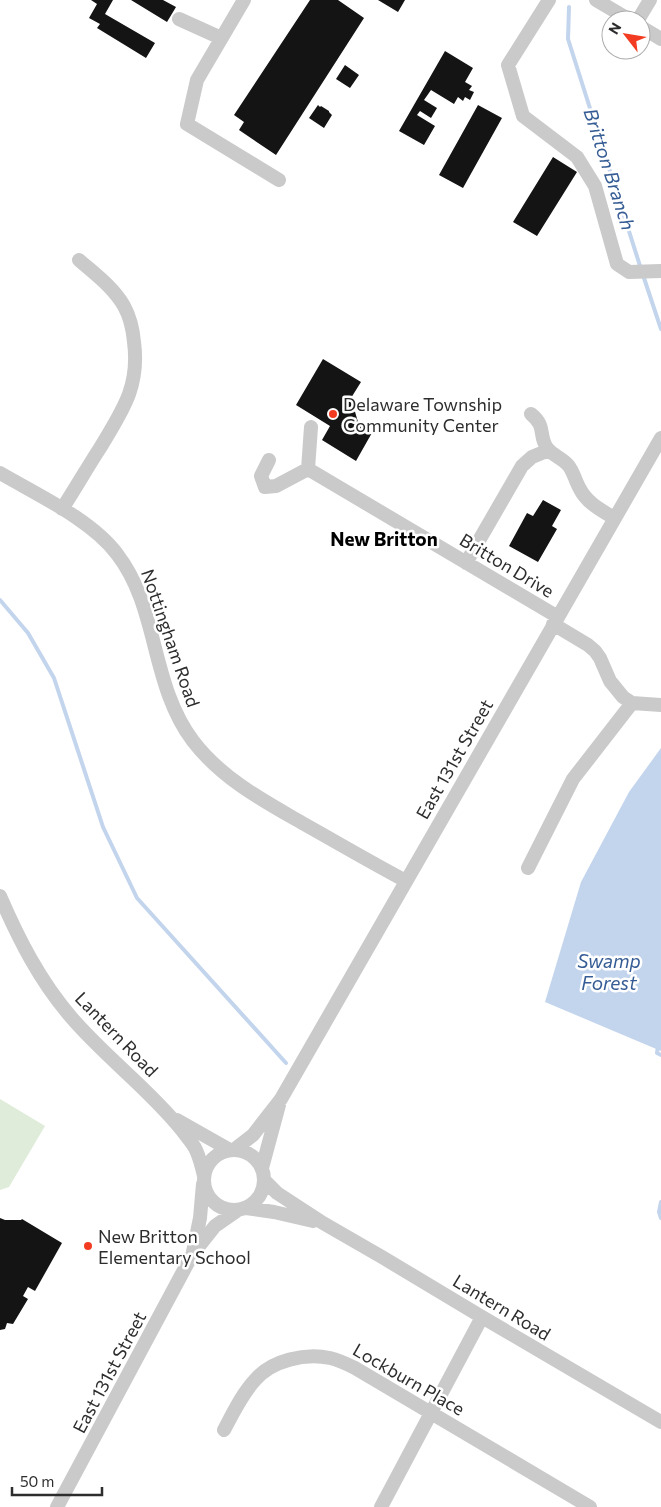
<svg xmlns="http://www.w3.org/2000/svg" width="661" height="1507" font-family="Commissioner,sans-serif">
  <rect width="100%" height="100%" fill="#fff"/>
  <path fill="#dfecd9" d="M 0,1099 L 45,1126 L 9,1187 L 0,1190 Z"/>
  <path fill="#c3d4ed" d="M 661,748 L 661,1051 L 545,1002 L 581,882 L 629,792 Z"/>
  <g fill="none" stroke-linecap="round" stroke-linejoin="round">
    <path stroke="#c3d4ed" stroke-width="4" d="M 569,7 L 568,39 L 641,269
      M 643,275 L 661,329
      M 0,600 L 28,633 L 54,678 L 103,827 L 137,898 L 286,1063
      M 658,1046 L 657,1053 L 661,1055
      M 661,1202 L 659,1212 L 661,1218"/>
  </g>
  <path fill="#141414" d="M 91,0 L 113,0 L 105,14 L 155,43 L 146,58 L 97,28 L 100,24 L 89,18 L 97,4 Z
    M 131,0 L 163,0 L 176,7 L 167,22 Z
    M 310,0 L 338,0 L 364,18 L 276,155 L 239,130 L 244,122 L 234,115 Z
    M 378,0 L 405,0 L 398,12 Z
    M 445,51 L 473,68 L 465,82 L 472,86 L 469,90 L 474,92 L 470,100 L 465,97 L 463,101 L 458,97 L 454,104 L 431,90 L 424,100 L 437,108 L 431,118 L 420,111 L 417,115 L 435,126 L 424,145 L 399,131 Z
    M 345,65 L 359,75 L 350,88 L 336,79 Z
    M 318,105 L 320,107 L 321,106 L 329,111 L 329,112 L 332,115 L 324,128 L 309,118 Z
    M 478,105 L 502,118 L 463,188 L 439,175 Z
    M 553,157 L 577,172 L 537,236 L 513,222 Z
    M 323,359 L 361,382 L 351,398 L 358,422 L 373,431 L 356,461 L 322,440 L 330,426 L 296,405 Z
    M 543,500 L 561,510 L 552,526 L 557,529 L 538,562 L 509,546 L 527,513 L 533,516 Z
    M 0,1218 L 5,1220 L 21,1220 L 22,1219 L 62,1243 L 35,1291 L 28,1287 L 23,1296 L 28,1299 L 13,1324 L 7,1323 L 5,1329 L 0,1330 Z"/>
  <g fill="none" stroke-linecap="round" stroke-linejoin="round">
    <path stroke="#cacaca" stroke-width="14" d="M 244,0 L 197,80 L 187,124 L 279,180
      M 549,0 L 508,65 L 523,116 L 577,157 L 595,186 L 617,264 L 629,272 L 661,271
      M 596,0 L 630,20
      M 179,19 L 221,38
      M 638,20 L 650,0
      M 641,27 L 661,39
      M 531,414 C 547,427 538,435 547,448 C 552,455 562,458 568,465 C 574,472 575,481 580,489 C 587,503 601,510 614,518
      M 269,460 L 261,476 L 265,487 L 276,486 L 308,469
      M 308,469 L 558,617
      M 308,469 L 311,427
      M 0,473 C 36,494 92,520 117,554 C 159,608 150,684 193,741 C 222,779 264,801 304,824 C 338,843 372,863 406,881
      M 62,509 C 75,489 87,468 100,448 C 122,411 140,387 134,342 C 133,330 130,317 124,306 C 113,287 95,274 79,260
      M 466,563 L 522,466 L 532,457 L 549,450
      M 553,624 L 588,645 L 595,651 L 600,658 L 610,681 L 623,697 L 632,703 L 661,705
      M 528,868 L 573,779 L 632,703
      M 0,896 C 19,940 40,981 71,1017 C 105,1057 148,1088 181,1129 C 186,1136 193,1143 196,1150 C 200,1159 202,1167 204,1176
      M 177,1120 L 230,1150
      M 235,1149 L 253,1135 L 281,1099 L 661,438
      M204 1180a30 30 0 1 1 60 0a30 30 0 1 1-60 0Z
      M 262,1168 L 279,1105
      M 264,1180 L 277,1193 L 323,1223 L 382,1257 L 482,1317 L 661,1422
      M 246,1208 L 274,1212 L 313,1221
      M 193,1252 L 200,1218 L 203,1184
      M 224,1430 C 233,1413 242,1394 255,1380 C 272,1360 305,1353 330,1358 C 339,1360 347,1364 355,1368 L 590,1507
      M 57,1507 L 192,1255 L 215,1226 L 238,1210
      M 381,1507 L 482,1317"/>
  </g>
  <g fill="#f23b20" stroke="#fff" stroke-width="2">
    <circle cx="333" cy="414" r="5"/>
    <circle cx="88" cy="1246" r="5"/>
  </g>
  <g text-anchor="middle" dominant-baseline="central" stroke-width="5" stroke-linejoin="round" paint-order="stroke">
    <g font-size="18" fill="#2d2d2d" stroke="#fff" text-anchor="start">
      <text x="343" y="404">Delaware Township<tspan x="343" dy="21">Community Center</tspan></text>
      <text x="98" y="1236">New Britton<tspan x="98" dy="21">Elementary School</tspan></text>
    </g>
    <g font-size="18" fill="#2d2d2d" stroke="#fff">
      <text transform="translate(507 565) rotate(31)">Britton Drive</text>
      <text transform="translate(171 638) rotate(71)">Nottingham Road</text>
      <text transform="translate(454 759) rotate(-60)">East 131st Street</text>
      <text transform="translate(117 1034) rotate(46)">Lantern Road</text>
      <text transform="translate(502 1307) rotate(31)">Lantern Road</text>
      <text transform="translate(109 1372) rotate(-62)">East 131st Street</text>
      <text transform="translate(409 1379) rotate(30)">Lockburn Place</text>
    </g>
    <g font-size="19" font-style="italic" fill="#355c94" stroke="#fff">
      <text transform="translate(610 169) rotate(72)">Britton Branch</text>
      <text x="609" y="960">Swamp<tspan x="609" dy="22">Forest</tspan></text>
    </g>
    <g font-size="19" font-weight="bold" fill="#000" stroke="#fff">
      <text x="384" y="538">New Britton</text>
    </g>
  </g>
  <g transform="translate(626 35) rotate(301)"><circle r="24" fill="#ffffff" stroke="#ababab"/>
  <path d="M0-4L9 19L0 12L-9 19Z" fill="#f23b20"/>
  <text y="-8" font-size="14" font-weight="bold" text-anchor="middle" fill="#2d2d2d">N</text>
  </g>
  <path d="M12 1487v8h90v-8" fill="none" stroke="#2d2d2d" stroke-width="2.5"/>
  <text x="20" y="1487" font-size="15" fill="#2d2d2d" stroke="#ffffff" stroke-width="4" paint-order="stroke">50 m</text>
</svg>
